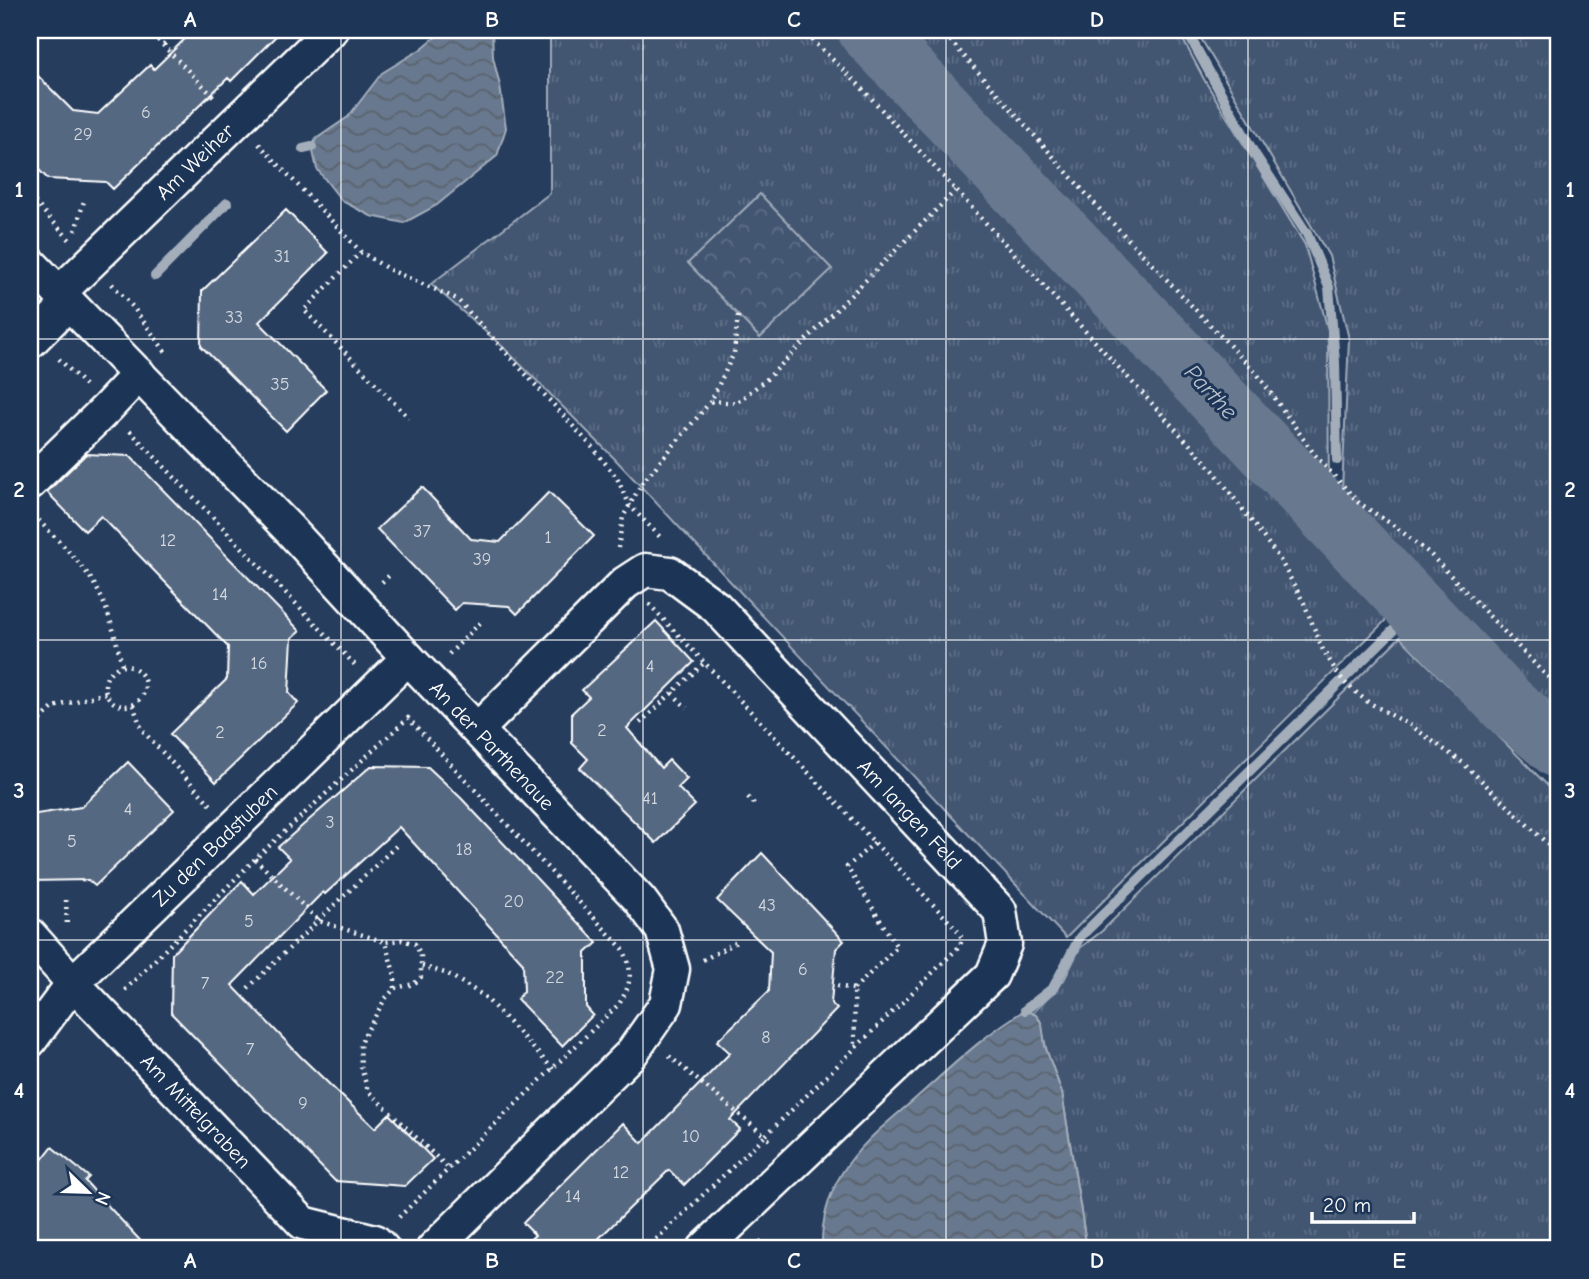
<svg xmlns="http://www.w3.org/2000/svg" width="1589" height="1279" font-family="'Comic Neue',sans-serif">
  <defs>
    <pattern id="grass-tufts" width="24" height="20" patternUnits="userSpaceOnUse" patternTransform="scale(1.75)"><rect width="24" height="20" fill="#425672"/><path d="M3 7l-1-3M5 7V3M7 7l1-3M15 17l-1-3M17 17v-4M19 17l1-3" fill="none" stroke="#5e6f87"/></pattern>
    <pattern id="park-crowns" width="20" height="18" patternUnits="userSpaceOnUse" patternTransform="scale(1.75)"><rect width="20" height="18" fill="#425672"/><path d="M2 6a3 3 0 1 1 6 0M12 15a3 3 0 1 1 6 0" fill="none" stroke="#5e6f87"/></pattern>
    <pattern id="water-waves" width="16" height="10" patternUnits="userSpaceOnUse" patternTransform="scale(1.75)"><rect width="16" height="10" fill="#67788e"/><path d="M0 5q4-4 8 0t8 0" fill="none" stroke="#5a626d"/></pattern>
  </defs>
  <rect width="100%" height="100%" fill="#263d5e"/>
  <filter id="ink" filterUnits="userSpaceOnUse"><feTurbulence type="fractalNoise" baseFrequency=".0143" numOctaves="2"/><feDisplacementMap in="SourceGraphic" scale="14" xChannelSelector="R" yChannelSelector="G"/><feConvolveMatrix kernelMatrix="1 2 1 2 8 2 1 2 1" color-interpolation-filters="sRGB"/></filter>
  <g filter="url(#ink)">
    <path fill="url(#grass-tufts)" stroke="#a0aab8" stroke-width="2" d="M 550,30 L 847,30 L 1397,609 L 1066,938 L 615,459 L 503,347 L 431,284 L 550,193 Z
      M 886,30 L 1178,30 L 1205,81 L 1305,245 L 1328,330 L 1329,503 L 1030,187 Z
      M 1196,30 L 1559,30 L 1559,728 L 1341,512 L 1349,339 L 1329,256 Z
      M 1400,637 L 1559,797 L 1559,1249 L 1087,1249 L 1062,1093 L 1047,1052 L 1040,1020 L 1033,1013 L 1064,980 L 1080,948 L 1102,931 Z"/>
    <path fill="url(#park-crowns)" stroke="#a0aab8" stroke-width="2" d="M 760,194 L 832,269 L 760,338 L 688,263 Z"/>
    <path fill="url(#water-waves)" stroke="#a4aebb" stroke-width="2" d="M 444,30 L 492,30 L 493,57 L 500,86 L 506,128 L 497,156 L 437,205 L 404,223 L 371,216 L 342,201 L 317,169 L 312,147 L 316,139 L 348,117 L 382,73 L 421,49 Z
      M 1025,1010 L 1036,1015 L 1042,1024 L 1045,1046 L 1062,1093 L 1087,1249 L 822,1249 C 821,1223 828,1195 842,1173 C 861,1142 890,1121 917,1097 C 952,1066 985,1034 1025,1010 Z"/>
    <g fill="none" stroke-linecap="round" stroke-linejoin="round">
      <path stroke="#a4aebb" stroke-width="10" d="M 1186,30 L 1254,153 L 1307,234 L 1329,287 L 1335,362 L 1337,460
        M 303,149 L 312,147
        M 155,276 L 227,203
        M 1337,524 L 1337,501
        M 1025,1010 L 1053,988 L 1080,937 L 1416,608"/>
      <path stroke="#67788e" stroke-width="61" d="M 868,30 L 1508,705 L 1559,748"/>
    </g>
    <path fill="#556781" stroke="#fff" stroke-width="2" d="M 194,30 L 282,30 L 231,81 L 228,78 L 113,189 L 106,182 L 48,179 L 30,161 L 30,68 L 73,111 L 98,114 L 150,65 L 154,69 Z
      M 286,210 L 328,253 L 259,322 L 326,390 L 286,431 L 201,346 L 202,291 Z
      M 86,454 L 130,456 L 300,631 L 292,638 L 289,693 L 298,703 L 216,782 L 170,734 L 227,679 L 228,647 L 101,516 L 85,531 L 47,492 Z
      M 422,487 L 471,539 L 500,542 L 549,492 L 594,536 L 517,614 L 509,606 L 462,603 L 455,610 L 377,529 Z
      M 656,621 L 694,662 L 627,728 L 661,768 L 669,760 L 687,779 L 678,788 L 695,805 L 656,843 L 580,768 L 588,759 L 572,743 L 572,713 L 589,697 L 582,690 Z
      M 128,762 L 174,810 L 95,886 L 88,880 L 30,881 L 30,815 L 81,807 Z
      M 371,766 L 428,767 L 461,798 L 597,943 L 586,953 L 586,1007 L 593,1015 L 562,1046 L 517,999 L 524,991 L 523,963 L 399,827 L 325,894 L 323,892 L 232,985 L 300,1056 L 375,1128 L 389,1114 L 433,1159 L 405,1186 L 335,1181 L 171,1013 L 172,954 L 242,881 L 254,894 L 290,859 L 278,847 Z
      M 762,853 L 844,941 L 836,949 L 831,1003 L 837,1009 L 730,1120 L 740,1129 L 684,1185 L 669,1170 L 588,1249 L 520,1249 L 535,1235 L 523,1223 L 623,1123 L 642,1143 L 730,1053 L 717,1041 L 769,991 L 771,952 L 717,900 Z
      M 52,1147 L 89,1177 L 85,1181 L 148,1249 L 47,1249 L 30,1234 L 30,1175 Z"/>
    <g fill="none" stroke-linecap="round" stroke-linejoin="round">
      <g stroke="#fff" stroke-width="37">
        <g id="minor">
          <path id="s1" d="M 30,263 L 290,530 L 408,658 L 640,900 L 662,930 L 673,969 L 666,1004 L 631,1054 L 433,1249"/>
          <path id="s2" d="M 59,293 L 331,30"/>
          <path d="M 30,342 L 69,303"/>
          <path d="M 30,483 L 107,408 L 139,374"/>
          <path id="s3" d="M 478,729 L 625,583 L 645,570 L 670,573 L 716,607 L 1000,911 L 1005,944 L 992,975 L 704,1249"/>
          <path id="s4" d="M 30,935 L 73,983 L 303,1223 L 375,1241 L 383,1249"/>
          <path id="s5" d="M 30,1041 L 73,983 L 408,658"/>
        </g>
      </g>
      <path stroke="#fff" stroke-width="4.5" stroke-dasharray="2 5" stroke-linecap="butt" d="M 148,30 L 214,97
        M 802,30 L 858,84 L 1213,470 L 1279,558 L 1304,603 L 1323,650 L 1338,674 L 1347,685 L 1368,702 L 1413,727 L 1463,763 L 1559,855
        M 941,30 L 1104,214 L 1258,375 L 1315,455 L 1359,503 L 1396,527 L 1429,553 L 1559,689
        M 164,45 L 171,30
        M 259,144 L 361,252 L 388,269 L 457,299 L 594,449 L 617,478 L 630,506 L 662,539
        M 30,197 L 70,240
        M 75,231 L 84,201
        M 361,252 L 304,310 L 409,418
        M 112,284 L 133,307 L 167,354
        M 59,359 L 85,385
        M 711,401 L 736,403 L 768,378 L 956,190
        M 130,431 L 355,665
        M 34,515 C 50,533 69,550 83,568 C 106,596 114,631 122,665
        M 618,548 L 623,517 L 642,483 L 711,401 L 734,353 L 738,315
        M 382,582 L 392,573
        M 649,604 L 959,932 L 962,939 L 960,946 L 765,1136 L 669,1056
        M 449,654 L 483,620
        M105 686a20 20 0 1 1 40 0a20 20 0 1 1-40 0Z
        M 672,693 L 687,708
        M 133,705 L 142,730 L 211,805
        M 640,723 L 705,662
        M 30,729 L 54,707 L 106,693
        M 748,797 L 757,807
        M 255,859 L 319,921 L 385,942
        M 66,900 L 67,926
        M 703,960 L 737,942
        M 422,966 L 448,974 L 484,996 L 553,1069
        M 837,986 L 854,989 L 855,1045
        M 248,988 L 398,844
        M 395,988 L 395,976 L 385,942 L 402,940 L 415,944 L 421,955 L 421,977 L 414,984 L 395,988 L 385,999 L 360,1043 L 361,1067 L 368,1091 L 448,1168
        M 854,989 L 897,947 L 847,867 L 875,842
        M 125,990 L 255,859 L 408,718 L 623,949 C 634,971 631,985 619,1004 L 397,1219
        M 759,1241 L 774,1249
        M 646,1249 L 765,1136 L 772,1142"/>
      <use href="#minor" stroke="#1d3557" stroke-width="32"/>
    </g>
  </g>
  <path fill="none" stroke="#fff" stroke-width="2" stroke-opacity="0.55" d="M 341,30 L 341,1249M 643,30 L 643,1249M 946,30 L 946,1249M 1248,30 L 1248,1249M 30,339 L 1559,339M 30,640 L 1559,640M 30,940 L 1559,940"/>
  <g text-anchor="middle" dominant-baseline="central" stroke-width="6" stroke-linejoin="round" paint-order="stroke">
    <g font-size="18" fill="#d4d9e0">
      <text x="146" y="112">6</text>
      <text x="83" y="134">29</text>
      <text x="282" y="256">31</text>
      <text x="234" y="317">33</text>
      <text x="280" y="384">35</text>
      <text x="422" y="531">37</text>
      <text x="548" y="537">1</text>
      <text x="168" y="540">12</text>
      <text x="482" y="559">39</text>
      <text x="220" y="594">14</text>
      <text x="259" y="663">16</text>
      <text x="650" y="666">4</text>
      <text x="602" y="730">2</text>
      <text x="220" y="732">2</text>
      <text x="650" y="798">41</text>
      <text x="128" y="809">4</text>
      <text x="330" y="822">3</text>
      <text x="72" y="841">5</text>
      <text x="464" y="849">18</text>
      <text x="514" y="901">20</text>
      <text x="767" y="905">43</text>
      <text x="249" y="921">5</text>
      <text x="803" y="969">6</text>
      <text x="555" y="977">22</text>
      <text x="205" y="983">7</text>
      <text x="766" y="1037">8</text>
      <text x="250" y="1049">7</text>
      <text x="303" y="1103">9</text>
      <text x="691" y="1136">10</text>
      <text x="621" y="1172">12</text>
      <text x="573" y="1196">14</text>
    </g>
    <g font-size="21" fill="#fff" stroke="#1d3557">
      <text stroke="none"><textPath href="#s2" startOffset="189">Am Weiher</textPath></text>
      <text stroke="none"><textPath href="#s1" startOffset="668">An der Parthenaue</textPath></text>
      <text stroke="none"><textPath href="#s3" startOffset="597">Am langen Feld</textPath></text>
      <text stroke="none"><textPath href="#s5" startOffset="270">Zu den Badstuben</textPath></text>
      <text stroke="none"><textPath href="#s4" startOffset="242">Am Mittelgraben</textPath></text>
    </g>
    <g font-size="23" font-style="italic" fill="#bbc2cc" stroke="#1d3557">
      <text transform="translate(1211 392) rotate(47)">Parthe</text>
    </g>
  </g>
  <rect width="1589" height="1279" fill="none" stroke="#1d3557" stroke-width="77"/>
  <g transform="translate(88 1192) rotate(113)" stroke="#1d3557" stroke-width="5" paint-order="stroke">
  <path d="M0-5L12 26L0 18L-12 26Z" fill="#ffffff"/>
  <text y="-10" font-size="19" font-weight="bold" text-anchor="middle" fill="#ffffff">N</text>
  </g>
  <path d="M1312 1212v10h102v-10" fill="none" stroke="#ffffff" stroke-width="3.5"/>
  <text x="1323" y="1212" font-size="21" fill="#ffffff" stroke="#1d3557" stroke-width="5" paint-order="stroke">20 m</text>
  <rect x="38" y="38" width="1512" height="1202" fill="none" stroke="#fff" stroke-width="2.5"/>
  <g font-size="23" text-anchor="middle" font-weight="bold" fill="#fff">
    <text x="190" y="27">A</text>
    <text x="492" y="27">B</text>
    <text x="794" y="27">C</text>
    <text x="1097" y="27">D</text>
    <text x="1399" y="27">E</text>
    <text x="19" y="197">1</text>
    <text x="1570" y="197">1</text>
    <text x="19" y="497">2</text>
    <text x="1570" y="497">2</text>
    <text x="19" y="798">3</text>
    <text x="1570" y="798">3</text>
    <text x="19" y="1098">4</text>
    <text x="1570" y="1098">4</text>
    <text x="190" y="1268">A</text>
    <text x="492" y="1268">B</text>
    <text x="794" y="1268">C</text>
    <text x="1097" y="1268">D</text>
    <text x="1399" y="1268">E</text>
  </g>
</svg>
